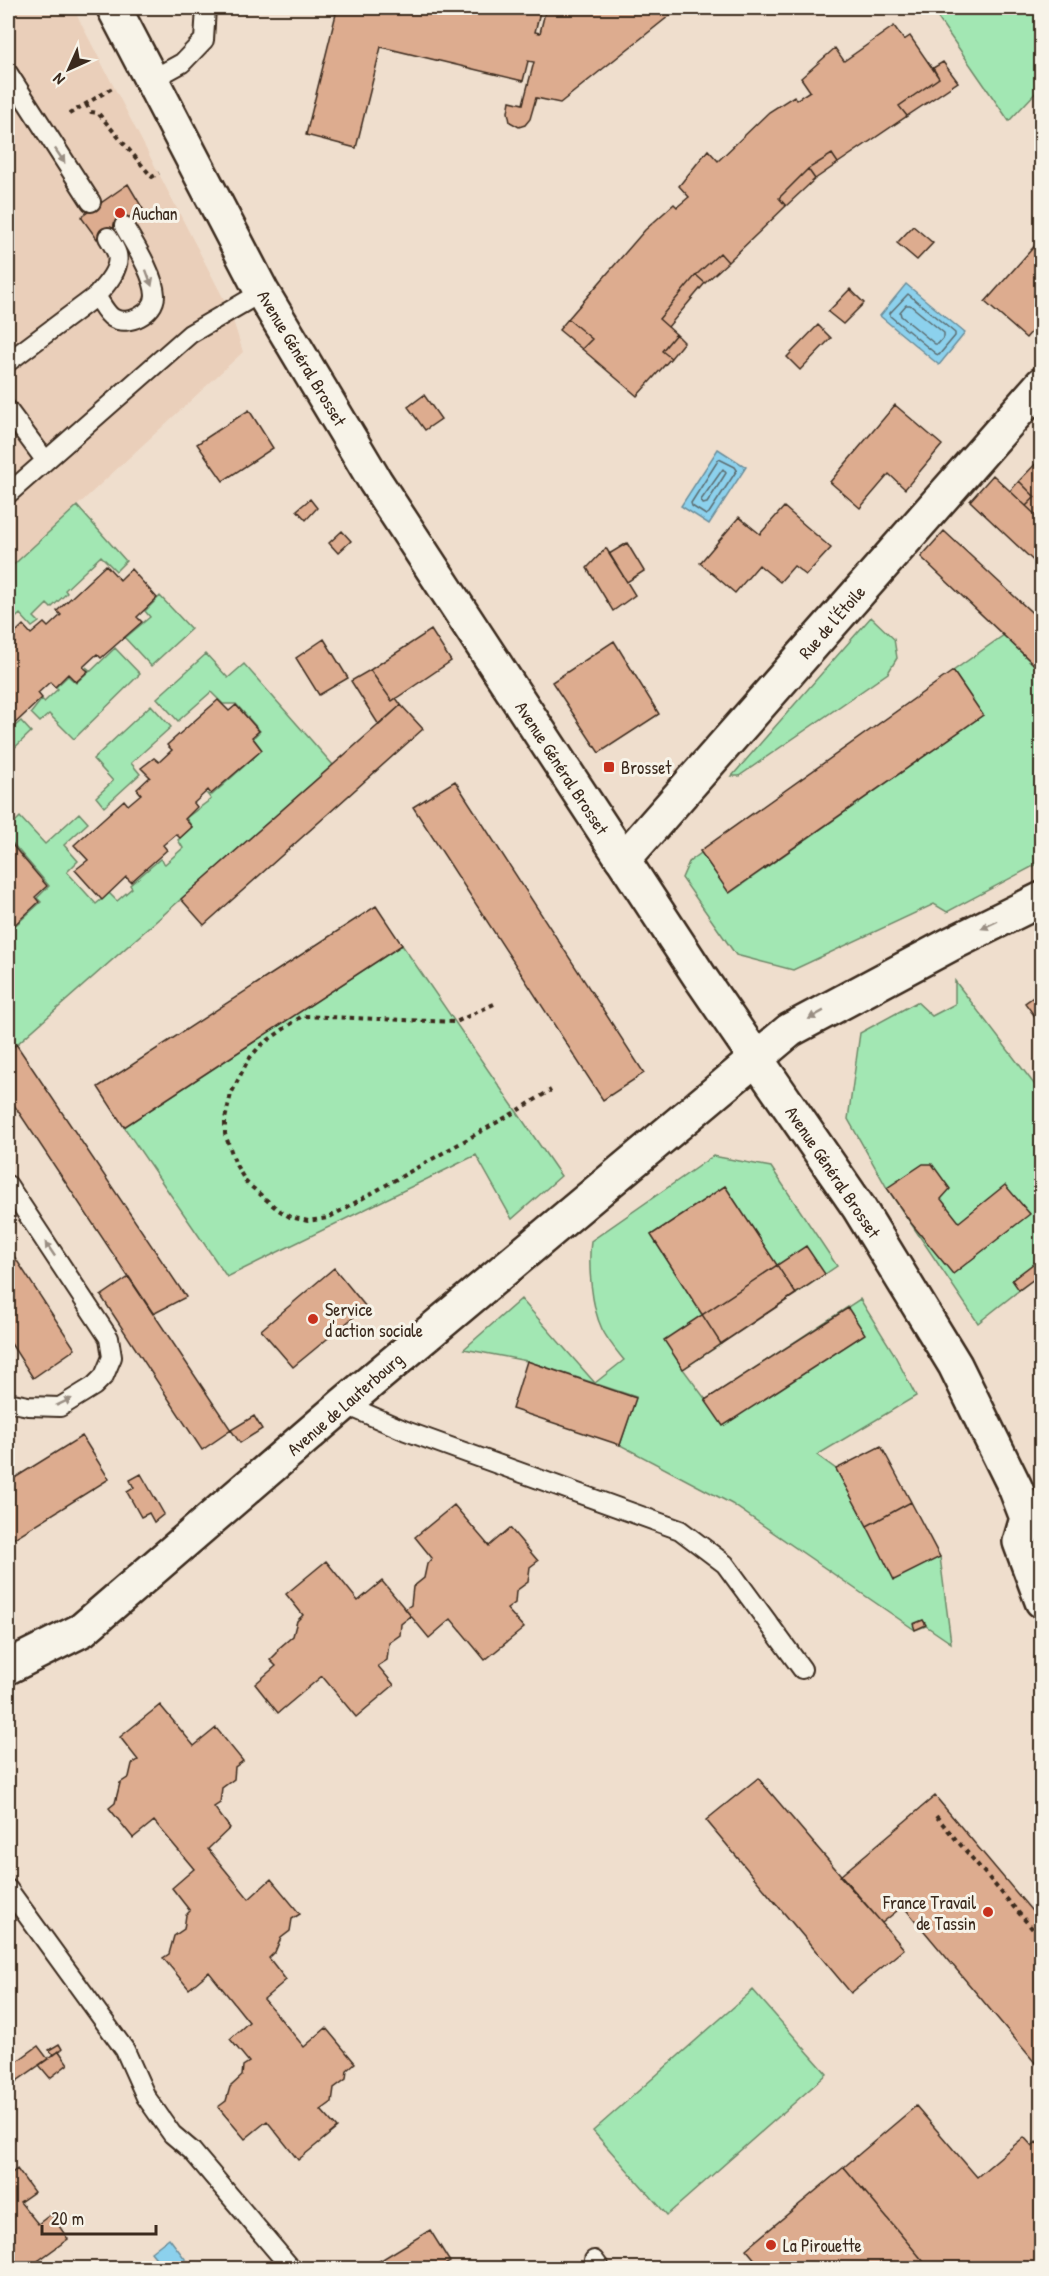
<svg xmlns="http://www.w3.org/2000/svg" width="1049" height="2276" font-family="'Patrick Hand',sans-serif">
  <rect width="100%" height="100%" fill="#efdecd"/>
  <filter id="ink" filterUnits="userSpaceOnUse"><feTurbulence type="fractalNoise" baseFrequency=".0167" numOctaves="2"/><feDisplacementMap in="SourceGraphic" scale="12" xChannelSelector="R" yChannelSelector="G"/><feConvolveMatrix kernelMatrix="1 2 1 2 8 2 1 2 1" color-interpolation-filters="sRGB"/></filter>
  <g filter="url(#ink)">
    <path fill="#eacfba" d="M 8,8 L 73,8 L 230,311 L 243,352 L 8,570 Z"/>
    <path fill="#a2e7b3" stroke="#6e8868" stroke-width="1.5" d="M 931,8 L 1041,8 L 1041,87 L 1009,121 Z
      M 77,506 L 126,561 L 116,571 L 101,556 L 65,590 L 67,593 L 51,608 L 47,604 L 34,617 L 39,622 L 32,627 L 20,614 L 8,625 L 8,570 Z
      M 160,596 L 191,629 L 151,666 L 125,638 L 150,617 L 145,611 Z
      M 871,617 L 894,639 L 897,658 L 888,673 L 739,776 L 732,776 Z
      M 1004,635 L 1041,672 L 1041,862 L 947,912 L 934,904 L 793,970 L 736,955 L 682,878 L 689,862 L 701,853 L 700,851 L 730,893 L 983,715 L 953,671 Z
      M 115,648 L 140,674 L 74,739 L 49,714 L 40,722 L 31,713 L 42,699 L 44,702 L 58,689 L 56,687 L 68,676 L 76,683 L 89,671 L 86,667 L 91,671 Z
      M 206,654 L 228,678 L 244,664 L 333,765 L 8,1052 L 8,932 L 41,902 L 37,898 L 49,886 L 8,838 L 8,829 L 20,817 L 45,844 L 79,813 L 88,823 L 64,845 L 78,861 L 67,872 L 96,904 L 109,893 L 117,901 L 132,888 L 130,885 L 160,859 L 165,864 L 183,848 L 178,840 L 192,827 L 186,818 L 211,799 L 207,794 L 212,795 L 262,750 L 253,738 L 260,731 L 236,704 L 223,704 L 211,692 L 178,721 L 157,698 Z
      M 151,705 L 171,727 L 131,763 L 140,774 L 104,807 L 96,797 L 113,781 L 93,759 Z
      M 21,721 L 31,732 L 8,754 L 8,732 Z
      M 402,945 L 561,1176 L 512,1219 L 476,1155 L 227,1277 L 124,1127 Z
      M 955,981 L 1041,1093 L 1041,1273 L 978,1323 L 887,1188 L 848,1119 L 860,1033 L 917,1002 L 932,1016 L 955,1004 Z
      M 713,1156 L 771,1167 L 837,1266 L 796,1294 L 725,1186 L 651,1235 L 721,1344 L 683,1369 L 706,1400 L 860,1299 L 893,1352 L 916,1396 L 817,1455 L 836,1469 L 867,1526 L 940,1557 L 951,1643 L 926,1626 L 915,1630 L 732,1504 L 620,1445 L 636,1397 L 527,1361 L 464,1349 L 521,1299 L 595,1383 L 624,1360 C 616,1350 608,1341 602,1329 C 591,1306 588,1265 591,1241 Z
      M 753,1990 L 827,2074 L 667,2215 L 593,2131 Z"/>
    <path fill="#8cd1ed" stroke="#6c8e9a" stroke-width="1.5" d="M 906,284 L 965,333 L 939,365 L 880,316 Z
      M 718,449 L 746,467 L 709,524 L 681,506 Z
      M 169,2238 L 192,2268 L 164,2268 L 151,2252 Z"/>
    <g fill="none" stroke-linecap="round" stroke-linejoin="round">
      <path stroke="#5b6d71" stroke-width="1.5" d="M 908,294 L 955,333 L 955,336 L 939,355 L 936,354 L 890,316 L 890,313 Z
        M 906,305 L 910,305 L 944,333 L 944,337 L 938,344 L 935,344 L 901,316 L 900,312 Z
        M 719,459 L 735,467 L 737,470 L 709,513 L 706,515 L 692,506 L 691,503 Z
        M 723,469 L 726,473 L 707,503 L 703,504 L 701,500 Z"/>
    </g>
    <path fill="#ddac8f" stroke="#3b2a1e" stroke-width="1.5" d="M 326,8 L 541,8 L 535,32 L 540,33 L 546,8 L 679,8 L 560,103 L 536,98 L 530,119 L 525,125 L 519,127 L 510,122 L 508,112 L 510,101 L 523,104 L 534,62 L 528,61 L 523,81 L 381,47 L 356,148 L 306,135 L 336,14 L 328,12 Z
      M 894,26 L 904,40 L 910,36 L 939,78 L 899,106 L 907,116 L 838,163 L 832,154 L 808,169 L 779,198 L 786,206 L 728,262 L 720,253 L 696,275 L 659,319 L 676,334 L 662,351 L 671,358 L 637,396 L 582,349 L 592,339 L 568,319 L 645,230 L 674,204 L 677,207 L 689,197 L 679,186 L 708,150 L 718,161 L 769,112 L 794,96 L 796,100 L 810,91 L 801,78 L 835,48 L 844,61 Z
      M 943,62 L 958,82 L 907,116 L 899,106 L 939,78 L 933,68 Z
      M 832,154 L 838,163 L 815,179 L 808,169 Z
      M 808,169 L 815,179 L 786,206 L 779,198 Z
      M 128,184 L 143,209 L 97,239 L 81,217 Z
      M 913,226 L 933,243 L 917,260 L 897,243 Z
      M 1039,241 L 1042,243 L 1042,320 L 1026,338 L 985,302 Z
      M 720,253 L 728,262 L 705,283 L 696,275 Z
      M 696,275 L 705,283 L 668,327 L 659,319 Z
      M 850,289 L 864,303 L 843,324 L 828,312 Z
      M 568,319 L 592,339 L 582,349 L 559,330 Z
      M 818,325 L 831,338 L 800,370 L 787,357 Z
      M 676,334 L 684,342 L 671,358 L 662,351 Z
      M 424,395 L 441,419 L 425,430 L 408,407 Z
      M 895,405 L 942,445 L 905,489 L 889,474 L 860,508 L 830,482 Z
      M 249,410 L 273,448 L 223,481 L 197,444 Z
      M 1042,457 L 1042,521 L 1026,506 L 1035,497 L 1019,481 Z
      M 993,475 L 1042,521 L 1042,569 L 970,501 Z
      M 1019,481 L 1035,497 L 1026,506 L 1010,491 Z
      M 310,499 L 317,508 L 306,520 L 297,510 Z
      M 784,507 L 831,548 L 806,575 L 794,566 L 780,582 L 759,565 L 735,593 L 700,563 L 739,517 L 760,534 Z
      M 342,531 L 351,541 L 338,553 L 329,543 Z
      M 944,531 L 1042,622 L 1042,672 L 921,557 Z
      M 627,543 L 644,571 L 627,582 L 609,554 Z
      M 606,548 L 635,595 L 613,611 L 587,568 Z
      M 106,565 L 120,580 L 131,569 L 157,598 L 137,617 L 142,622 L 101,658 L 97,654 L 83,667 L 88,671 L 76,682 L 68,674 L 55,687 L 50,682 L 38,693 L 42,698 L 8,730 L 8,648 L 15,642 L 10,638 L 23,625 L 31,634 L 44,623 L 48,627 L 61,615 L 57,611 Z
      M 431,630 L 451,661 L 392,701 L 370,670 Z
      M 324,639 L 348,678 L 319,695 L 296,658 Z
      M 614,641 L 659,714 L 599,753 L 552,682 Z
      M 370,670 L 392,701 L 396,698 L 401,705 L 379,725 L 351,681 Z
      M 953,671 L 983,715 L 729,893 L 700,851 Z
      M 218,700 L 229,711 L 236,705 L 259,731 L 252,737 L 262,750 L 211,794 L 208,790 L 194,803 L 197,807 L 185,819 L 192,827 L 180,838 L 176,834 L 163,845 L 167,850 L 131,882 L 126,877 L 102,900 L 75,870 L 88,860 L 74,845 L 124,800 L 128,805 L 141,794 L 137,789 L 150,777 L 141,768 L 154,758 L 159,762 L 172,750 L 167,745 Z
      M 401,705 L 423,729 L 204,925 L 181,899 Z
      M 455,781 L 644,1073 L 603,1100 L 413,807 Z
      M 8,840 L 47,886 L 35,897 L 39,902 L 8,931 Z
      M 376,906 L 402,945 L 124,1127 L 98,1087 Z
      M 1042,991 L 1042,1026 L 1025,1003 Z
      M 16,1044 L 186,1297 L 153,1314 L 8,1096 L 8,1052 Z
      M 923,1164 L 932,1164 L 950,1189 L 941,1199 L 959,1222 L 1005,1185 L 1030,1214 L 953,1274 L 911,1223 L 887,1188 Z
      M 725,1186 L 796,1294 L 721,1344 L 651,1235 Z
      M 806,1246 L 825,1274 L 683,1369 L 664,1340 Z
      M 8,1247 L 75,1349 L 33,1378 L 8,1339 Z
      M 1042,1257 L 1042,1273 L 1019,1290 L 1012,1280 Z
      M 334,1268 L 366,1307 L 293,1367 L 261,1330 Z
      M 129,1277 L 231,1430 L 202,1450 L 101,1296 Z
      M 848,1308 L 865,1334 L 723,1426 L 705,1400 Z
      M 527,1361 L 636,1398 L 620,1445 L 512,1409 Z
      M 254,1416 L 262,1429 L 240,1443 L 231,1430 Z
      M 82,1436 L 109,1479 L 8,1542 L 8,1482 Z
      M 881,1446 L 911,1502 L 867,1526 L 836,1469 Z
      M 141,1474 L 164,1514 L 154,1522 L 149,1513 L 141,1517 L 127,1492 L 134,1488 L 130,1480 Z
      M 911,1502 L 940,1557 L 894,1580 L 867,1526 Z
      M 454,1505 L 489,1546 L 510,1528 L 538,1561 L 530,1567 L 528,1582 L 516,1591 L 515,1603 L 507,1609 L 524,1628 L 485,1660 L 451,1619 L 429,1638 L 405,1609 L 411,1605 L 413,1587 L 424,1578 L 427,1564 L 432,1558 L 415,1537 Z
      M 326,1561 L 358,1601 L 382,1581 L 411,1616 L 401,1624 L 400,1635 L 389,1643 L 387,1660 L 378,1666 L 394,1685 L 356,1717 L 322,1676 L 278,1713 L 255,1684 L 276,1666 L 270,1660 L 277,1653 L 278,1649 L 293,1636 L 297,1621 L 303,1615 L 286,1594 Z
      M 923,1620 L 926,1625 L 915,1630 L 913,1624 Z
      M 160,1705 L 194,1746 L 216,1728 L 243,1761 L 235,1767 L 234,1779 L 222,1788 L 220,1803 L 214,1807 L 230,1828 L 208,1849 L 249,1899 L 271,1879 L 300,1914 L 292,1919 L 290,1931 L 281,1938 L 275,1952 L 269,1958 L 286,1980 L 264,1999 L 304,2047 L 326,2028 L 355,2063 L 347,2070 L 346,2079 L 334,2088 L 332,2102 L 321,2110 L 337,2128 L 298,2160 L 267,2121 L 245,2139 L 218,2107 L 226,2101 L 230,2087 L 242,2076 L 243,2066 L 249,2062 L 230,2039 L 249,2022 L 209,1972 L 189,1989 L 163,1958 L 169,1954 L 174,1936 L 184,1929 L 186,1915 L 190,1911 L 172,1888 L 194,1869 L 154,1821 L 133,1838 L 109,1808 L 115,1803 L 120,1783 L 129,1777 L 132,1764 L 138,1760 L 120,1737 Z
      M 758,1778 L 904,1949 L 851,1993 L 706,1820 Z
      M 935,1796 L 1042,1923 L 1042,2071 L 903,1906 L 882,1923 L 840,1876 Z
      M 59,2044 L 62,2049 L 54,2055 L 49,2050 Z
      M 38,2046 L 48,2059 L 8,2087 L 8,2068 Z
      M 59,2051 L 68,2064 L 50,2078 L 39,2065 Z
      M 916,2106 L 977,2177 L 1024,2137 L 1032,2146 L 1036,2142 L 1042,2148 L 1042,2268 L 929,2268 L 844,2167 Z
      M 844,2167 L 929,2268 L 762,2268 L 746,2249 Z
      M 17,2169 L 34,2192 L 20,2202 L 38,2224 L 51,2214 L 68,2239 L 28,2268 L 14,2268 L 8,2260 L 8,2176 Z
      M 430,2230 L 450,2262 L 439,2268 L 368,2268 Z"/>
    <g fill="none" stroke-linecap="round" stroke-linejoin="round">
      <g stroke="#3b2a1e" stroke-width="22">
        <path id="lane" d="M 8,73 L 91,202
          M 151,80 L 182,63 L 204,40 L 206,8
          M 96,296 C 101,303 106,314 113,318 C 128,327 155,313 155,295 C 154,274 134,244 124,226
          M 8,362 L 96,296 C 106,285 121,269 117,254 C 115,248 111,242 108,237
          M 8,410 L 45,460
          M 8,494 L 190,334 L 262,292
          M 8,1185 L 109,1338 L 112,1357 L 104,1376 L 94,1386 L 60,1407 L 28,1406 L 8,1402
          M 344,1404 L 406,1431 L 680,1530 L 725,1564 L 802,1669
          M 8,1889 L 125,2050 L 146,2097 L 172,2134 L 192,2151 L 291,2268
          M 594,2260 L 600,2268"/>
      </g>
      <g stroke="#3b2a1e" stroke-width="38">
        <path id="street" d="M 621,857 L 631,851 L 1042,384
          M 8,1667 L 82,1630 L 344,1404 L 790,1030 L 951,944 L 1042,899"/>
      </g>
      <g stroke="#3b2a1e" stroke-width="38">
        <path id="secondary" d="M 114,8 L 262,292 L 375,481 L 700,977 L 859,1208 L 955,1365 L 1015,1487 L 1027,1518 L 1020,1542 L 1042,1601"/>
      </g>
      <path stroke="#3b2a1e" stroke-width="4" stroke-dasharray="4.5 4.5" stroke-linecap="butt" d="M 86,104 L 91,112 L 98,113 L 152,177 L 159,173
        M 69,114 L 114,87
        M 494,1004 L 456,1022 L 302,1016 L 260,1046 L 248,1060 L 231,1094 L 225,1119 L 225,1134 L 236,1165 L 246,1182 L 277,1209 L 290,1217 L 308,1221 L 328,1218 L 517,1111 L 551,1090
        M 936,1816 L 1042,1940"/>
      <use href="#lane" stroke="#f7f3e8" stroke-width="18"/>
      <use href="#street" stroke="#f7f3e8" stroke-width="33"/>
      <use href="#secondary" stroke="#f7f3e8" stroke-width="33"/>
    </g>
    <defs><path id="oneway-solid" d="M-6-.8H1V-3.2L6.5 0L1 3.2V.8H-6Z" transform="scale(1.5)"/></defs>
    <g fill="#998e83">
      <use href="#oneway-solid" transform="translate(60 156) rotate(56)"/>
      <use href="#oneway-solid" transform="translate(149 278) rotate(70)"/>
      <use href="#oneway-solid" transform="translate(989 925) rotate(154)"/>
      <use href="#oneway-solid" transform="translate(816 1015) rotate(151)"/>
      <use href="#oneway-solid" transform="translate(50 1249) rotate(-124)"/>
      <use href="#oneway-solid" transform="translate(64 1402) rotate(-25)"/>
    </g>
  </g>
  <g fill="#c8321e" stroke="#f7f3e8" stroke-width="2">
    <circle cx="120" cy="213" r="6"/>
    <rect x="603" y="761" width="12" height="12" rx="3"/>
    <circle cx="313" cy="1319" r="6"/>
    <circle cx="988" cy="1912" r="6"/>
    <circle cx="771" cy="2245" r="6"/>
  </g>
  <g text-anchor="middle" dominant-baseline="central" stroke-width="6" stroke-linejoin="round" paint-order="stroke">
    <g font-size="18" fill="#3b2a1e" stroke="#f7f3e8" text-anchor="start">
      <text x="132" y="213">Auchan</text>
      <text x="621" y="767">Brosset</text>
      <text x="325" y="1309">Service<tspan x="325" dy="21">d'action sociale</tspan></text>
      <text x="976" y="1902" text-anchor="end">France Travail<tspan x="976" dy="21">de Tassin</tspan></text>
      <text x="783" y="2245">La Pirouette</text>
    </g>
    <g font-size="18" fill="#3b2a1e" stroke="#f7f3e8">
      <text transform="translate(302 358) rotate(59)">Avenue Général Brosset</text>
      <text transform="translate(832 622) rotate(-49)">Rue de l'Étoile</text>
      <text transform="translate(562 768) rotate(57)">Avenue Général Brosset</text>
      <text transform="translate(833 1172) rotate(56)">Avenue Général Brosset</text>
      <text transform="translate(345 1404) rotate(-41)">Avenue de Lauterbourg</text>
    </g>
  </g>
  <rect width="1049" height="2276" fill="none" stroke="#f7f3e8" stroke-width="30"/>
  <rect x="15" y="15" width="1019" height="2246" fill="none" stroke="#3b2a1e" stroke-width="2" filter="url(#ink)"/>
  <g transform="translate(69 69) rotate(225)" stroke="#f7f3e8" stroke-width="4.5" paint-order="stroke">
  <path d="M0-4.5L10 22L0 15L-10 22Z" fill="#3b2a1e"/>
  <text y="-9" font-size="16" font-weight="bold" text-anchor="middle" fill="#3b2a1e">N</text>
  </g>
  <path d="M42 2225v9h114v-9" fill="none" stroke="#3b2a1e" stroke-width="3"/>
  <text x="51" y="2225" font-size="18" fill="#3b2a1e" stroke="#f7f3e8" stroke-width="4.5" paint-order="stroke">20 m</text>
</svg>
